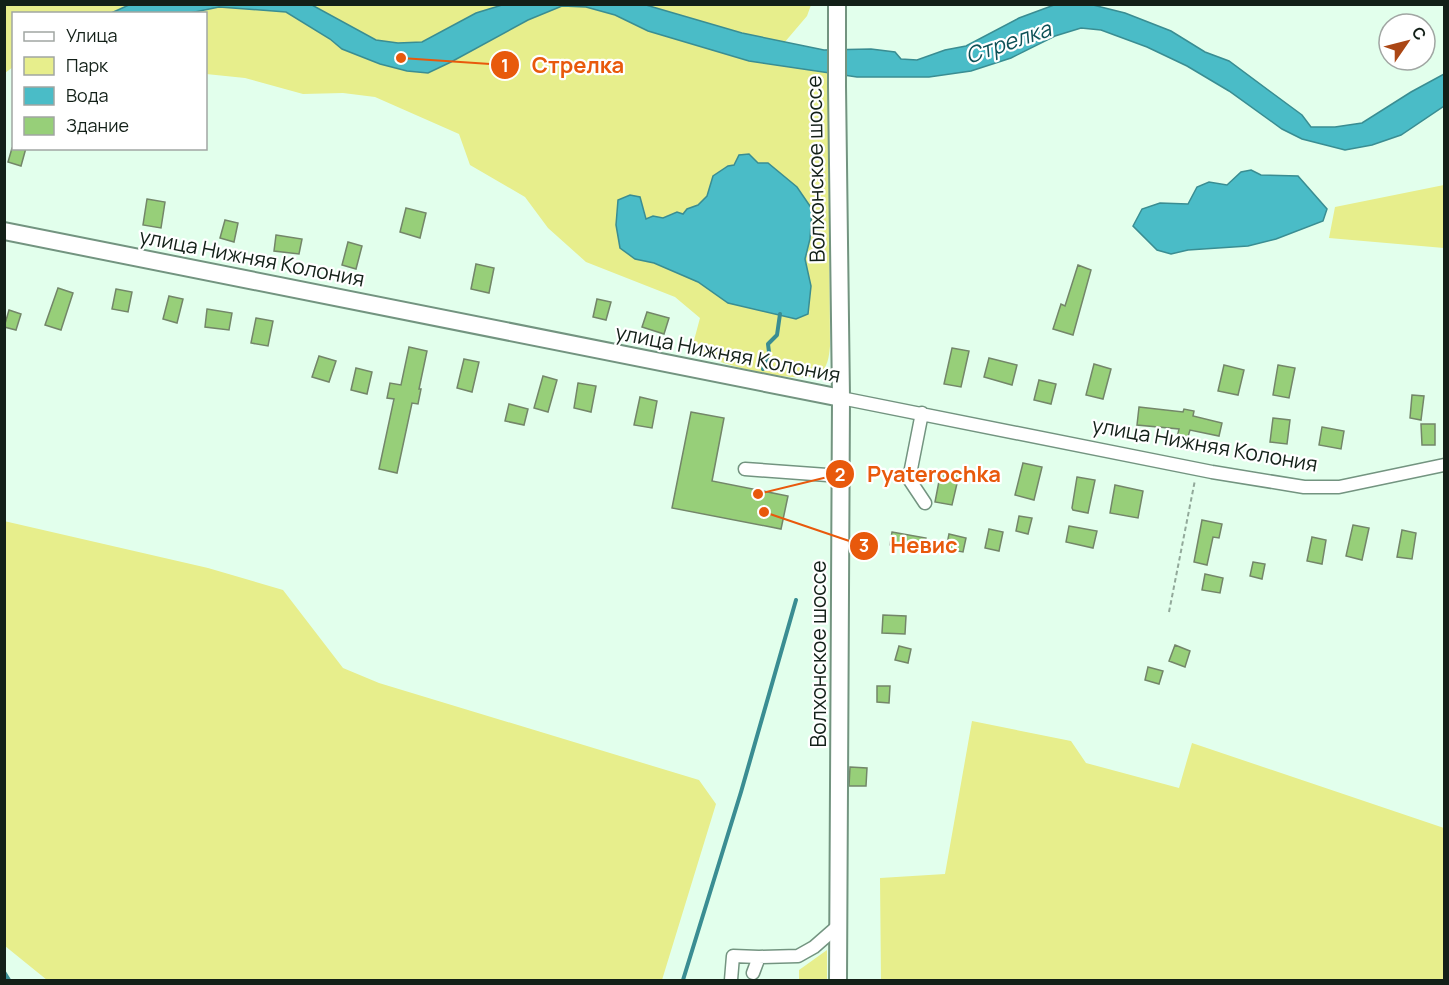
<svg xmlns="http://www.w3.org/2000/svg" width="1449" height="985" font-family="Manrope,sans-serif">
  <rect width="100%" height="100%" fill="#e2ffec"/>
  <path fill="#e7ee8c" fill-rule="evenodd" d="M 5,5 L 131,5 L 109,13 L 14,14 L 13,67 L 5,73 Z
    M 312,5 L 502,5 L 476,13 L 422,42 L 398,43 L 376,40 Z
    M 646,5 L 811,5 L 807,16 L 784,43 L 742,33 Z
    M 562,6 L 586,7 L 615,15 L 648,31 L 749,61 L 828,72 L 830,346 C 829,356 828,369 818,374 C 800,384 737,368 718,361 C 709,357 701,352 692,348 L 700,318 L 675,297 L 586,262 L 548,228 L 525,197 L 470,165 L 459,134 L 375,97 L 343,93 L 303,94 L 245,78 L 206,74 L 206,14 L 190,14 L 219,7 L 287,12 L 330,39 L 342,49 L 380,64 L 407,71 L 428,73 L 451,62 L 528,20 ZM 734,165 L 810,239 L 805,259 L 811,286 L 796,319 L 728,303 L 698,282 L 676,271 L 654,263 L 635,259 L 644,209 L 646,220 L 653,216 L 663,218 L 677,212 L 683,214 L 687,209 L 698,205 L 707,196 L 713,176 L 727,166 Z
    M 1444,185 L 1444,248 L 1329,238 L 1335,207 Z
    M 4,521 L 208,568 L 283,590 L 343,668 L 379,683 L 699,780 L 716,804 L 662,980 L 47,980 L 5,946 Z
    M 972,721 L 1071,741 L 1086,763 L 1179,788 L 1192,743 L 1444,828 L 1444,980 L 881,980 L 880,878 L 945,874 Z
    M 827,950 L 827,980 L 799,980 L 799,970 Z"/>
  <path fill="#4abcc7" stroke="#3a8d92" stroke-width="1.5" d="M 131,4 L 312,5 L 376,40 L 398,43 L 422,42 L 476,13 L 502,5 L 646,5 L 742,33 L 824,50 L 871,49 L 895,52 L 901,59 L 917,60 L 945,50 L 966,46 L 1019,18 L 1054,5 L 1093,5 L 1125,13 L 1171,31 L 1205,52 L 1229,61 L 1302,115 L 1311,127 L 1335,127 L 1362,123 L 1411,92 L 1444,74 L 1444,106 L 1401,135 L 1372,145 L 1345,150 L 1302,139 L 1282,129 L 1229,91 L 1187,66 L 1147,47 L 1101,30 L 1081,28 L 1055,36 L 1011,58 L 971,71 L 929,77 L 857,77 L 749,61 L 648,31 L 615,15 L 586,7 L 562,6 L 528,20 L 451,62 L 428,73 L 407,71 L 380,64 L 342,49 L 330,39 L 286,12 L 219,7 L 190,13 L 109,14 Z
    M 749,154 L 758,163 L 768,163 L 797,187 L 812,209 L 810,239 L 805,259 L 811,286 L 808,314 L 796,319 L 728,303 L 698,282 L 654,263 L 635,259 L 620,248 L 616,225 L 618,200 L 630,195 L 640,197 L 646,219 L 653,216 L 663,218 L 677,212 L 683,214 L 687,209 L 698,205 L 707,196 L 713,176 L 728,166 L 734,165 L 739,155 Z
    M 1251,170 L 1261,175 L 1298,176 L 1327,209 L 1323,221 L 1276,239 L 1248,246 L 1188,250 L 1171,254 L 1157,250 L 1133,226 L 1142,209 L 1160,203 L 1188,204 L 1197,187 L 1209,182 L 1227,185 L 1241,172 Z"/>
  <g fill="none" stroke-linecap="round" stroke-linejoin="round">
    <path stroke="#3a8d92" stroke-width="4" d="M 763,369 L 769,352 L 768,344 L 777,335 L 780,314
      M 4,972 L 9,980
      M 683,980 L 741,792 L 796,600"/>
  </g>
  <path fill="#97cf79" stroke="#738669" stroke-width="1.5" d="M 12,148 L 26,148 L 21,166 L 8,162 Z
    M 147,199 L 165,202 L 161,228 L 143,225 Z
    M 406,208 L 426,213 L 420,238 L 400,232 Z
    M 225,220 L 238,223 L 234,242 L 220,238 Z
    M 276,235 L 302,239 L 299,254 L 274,251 Z
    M 348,242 L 362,246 L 356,269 L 342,265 Z
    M 476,264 L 494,268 L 489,293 L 471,289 Z
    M 1078,265 L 1091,270 L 1073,335 L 1053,329 L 1061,304 L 1065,306 Z
    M 58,288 L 73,293 L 61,330 L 45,325 Z
    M 116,289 L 132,292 L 128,312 L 112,309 Z
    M 169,296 L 183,299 L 177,323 L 163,319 Z
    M 597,299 L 611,302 L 606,320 L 593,317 Z
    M 207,309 L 232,313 L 229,330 L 205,327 Z
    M 9,310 L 21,314 L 16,330 L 4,327 Z
    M 647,312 L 669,318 L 664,334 L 642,327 Z
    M 256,318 L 273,321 L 268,346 L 251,343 Z
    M 409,347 L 427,351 L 419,389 L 421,389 L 418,404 L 412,403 L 397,473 L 379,469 L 394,399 L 387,398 L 390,383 L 401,385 Z
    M 952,348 L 969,351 L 961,387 L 944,384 Z
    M 319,356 L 336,361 L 329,382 L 312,377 Z
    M 989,358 L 1017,365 L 1012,385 L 984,377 Z
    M 464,359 L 479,362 L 472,392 L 457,388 Z
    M 1094,364 L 1111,369 L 1103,399 L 1086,395 Z
    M 1224,365 L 1244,370 L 1238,395 L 1218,391 Z
    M 1278,365 L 1295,368 L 1289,398 L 1273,395 Z
    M 356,368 L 372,372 L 367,394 L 351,390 Z
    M 543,376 L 557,380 L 548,412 L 534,408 Z
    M 1039,380 L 1056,384 L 1051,404 L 1034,400 Z
    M 578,383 L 596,386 L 591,412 L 574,408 Z
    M 1412,395 L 1424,396 L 1421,420 L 1410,418 Z
    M 640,397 L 657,401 L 652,428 L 634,425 Z
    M 509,404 L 528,409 L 524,425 L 505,421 Z
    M 1139,407 L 1183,412 L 1184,409 L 1194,411 L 1193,416 L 1222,423 L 1219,436 L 1190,430 L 1187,440 L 1177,438 L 1179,429 L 1137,425 Z
    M 691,412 L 724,418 L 712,481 L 788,496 L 781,529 L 672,508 Z
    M 1273,418 L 1290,420 L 1287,444 L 1270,442 Z
    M 1421,424 L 1435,424 L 1435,445 L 1422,445 Z
    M 1322,427 L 1344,431 L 1341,449 L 1319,445 Z
    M 1023,463 L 1042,467 L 1034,500 L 1015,495 Z
    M 941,471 L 959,475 L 952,505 L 935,502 Z
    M 1077,477 L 1095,480 L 1088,513 L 1073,510 L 1072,508 Z
    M 1115,485 L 1143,491 L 1138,518 L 1110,513 Z
    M 1019,516 L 1032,518 L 1028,534 L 1016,531 Z
    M 1202,520 L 1222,524 L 1219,538 L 1213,537 L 1207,565 L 1194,562 Z
    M 1353,525 L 1369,528 L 1362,560 L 1346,556 Z
    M 1069,526 L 1097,531 L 1093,548 L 1066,542 Z
    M 989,529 L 1003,532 L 999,551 L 985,548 Z
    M 1402,530 L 1416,533 L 1412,559 L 1397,557 Z
    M 892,532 L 926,538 L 924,551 L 890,545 Z
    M 949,534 L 966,538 L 963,552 L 946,549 Z
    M 1312,537 L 1326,540 L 1322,564 L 1307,561 Z
    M 1253,562 L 1265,564 L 1262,579 L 1250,576 Z
    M 1205,574 L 1223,578 L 1220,593 L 1202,590 Z
    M 883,615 L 906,616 L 905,634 L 882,633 Z
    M 1175,645 L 1190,651 L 1185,667 L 1169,661 Z
    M 899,646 L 911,649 L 908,663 L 895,660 Z
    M 1148,667 L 1163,671 L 1159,684 L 1145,680 Z
    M 877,686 L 890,686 L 889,703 L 877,702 Z
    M 850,767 L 867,768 L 866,786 L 849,786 Z"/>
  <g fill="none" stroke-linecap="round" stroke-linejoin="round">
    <g stroke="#739480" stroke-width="15">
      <path id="minor" d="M 841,398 L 1212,472 L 1304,487 L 1339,487 L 1444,465
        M 922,413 L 909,479 L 925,503
        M 745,469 L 841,476
        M 753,973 L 759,957 L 798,956 L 814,947 L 838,926
        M 731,980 L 733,956 L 759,957"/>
    </g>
    <g stroke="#739480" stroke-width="20">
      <path id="major" d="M 837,4 L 837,86 L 841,398 L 838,980
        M 4,231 L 841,398"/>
    </g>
    <path stroke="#92a99a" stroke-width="2" stroke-dasharray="4.5 3" stroke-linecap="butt" d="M 1169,612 L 1195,480"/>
    <use href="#minor" stroke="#fff" stroke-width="12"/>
    <use href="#major" stroke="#fff" stroke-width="16"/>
  </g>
  <g text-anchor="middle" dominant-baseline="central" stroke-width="4.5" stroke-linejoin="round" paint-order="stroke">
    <g font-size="21" fill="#132018" stroke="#fff">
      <text transform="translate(815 169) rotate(-91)">Волхонское шоссе</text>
      <text transform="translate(252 257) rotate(11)">улица Нижняя Колония</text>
      <text transform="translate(728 353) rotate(11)">улица Нижняя Колония</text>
      <text transform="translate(1205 444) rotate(10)">улица Нижняя Колония</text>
      <text transform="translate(818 654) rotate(-90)">Волхонское шоссе</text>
    </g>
    <g font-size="22" font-style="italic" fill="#0d5157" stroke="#fff">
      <text transform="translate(1008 42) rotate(-19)">Стрелка</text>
    </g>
  </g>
  <path fill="none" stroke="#e8590c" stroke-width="2" d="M401 58L505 65M758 494L840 474M764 512L864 546"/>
  <g fill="#e8590c" stroke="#fff" stroke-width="2">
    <circle cx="401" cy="58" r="6"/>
    <circle cx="758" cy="494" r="6"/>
    <circle cx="764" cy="512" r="6"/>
    <circle cx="505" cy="65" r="15"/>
    <circle cx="840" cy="474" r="15"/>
    <circle cx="864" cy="546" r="15"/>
  </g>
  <g font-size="18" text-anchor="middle" font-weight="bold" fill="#fff">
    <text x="505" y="72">1</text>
    <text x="840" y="481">2</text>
    <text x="864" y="552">3</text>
  </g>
  <g font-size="22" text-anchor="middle" font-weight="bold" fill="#e8590c" stroke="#fff" stroke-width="4.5" stroke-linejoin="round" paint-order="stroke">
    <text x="578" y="73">Стрелка</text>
    <text x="934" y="482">Pyaterochka</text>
    <text x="924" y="553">Невис</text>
  </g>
  <rect width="1449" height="985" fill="none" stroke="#132018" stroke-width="12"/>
  <rect x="12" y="12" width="195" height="138" fill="#ffffff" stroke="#a1a6a3" stroke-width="1.5"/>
  <rect x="24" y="32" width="30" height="9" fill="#ffffff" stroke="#a1a6a3" stroke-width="1.5"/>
  <text x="66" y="42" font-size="18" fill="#132018">Улица</text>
  <rect x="24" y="57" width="30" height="18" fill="#e7ee8c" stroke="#a1a6a3" stroke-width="1.5"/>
  <text x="66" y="72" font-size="18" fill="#132018">Парк</text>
  <rect x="24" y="87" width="30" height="18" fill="#4abcc7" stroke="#a1a6a3" stroke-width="1.5"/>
  <text x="66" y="102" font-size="18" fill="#132018">Вода</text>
  <rect x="24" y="117" width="30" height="18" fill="#97cf79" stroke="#a1a6a3" stroke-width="1.5"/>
  <text x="66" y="132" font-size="18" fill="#132018">Здание</text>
  <g transform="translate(1407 42) rotate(55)"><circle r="28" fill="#ffffff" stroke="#a1a6a3" stroke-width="1.5"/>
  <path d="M0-4.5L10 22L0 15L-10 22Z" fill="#ab4715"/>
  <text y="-9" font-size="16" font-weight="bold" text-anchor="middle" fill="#132018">С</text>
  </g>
</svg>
